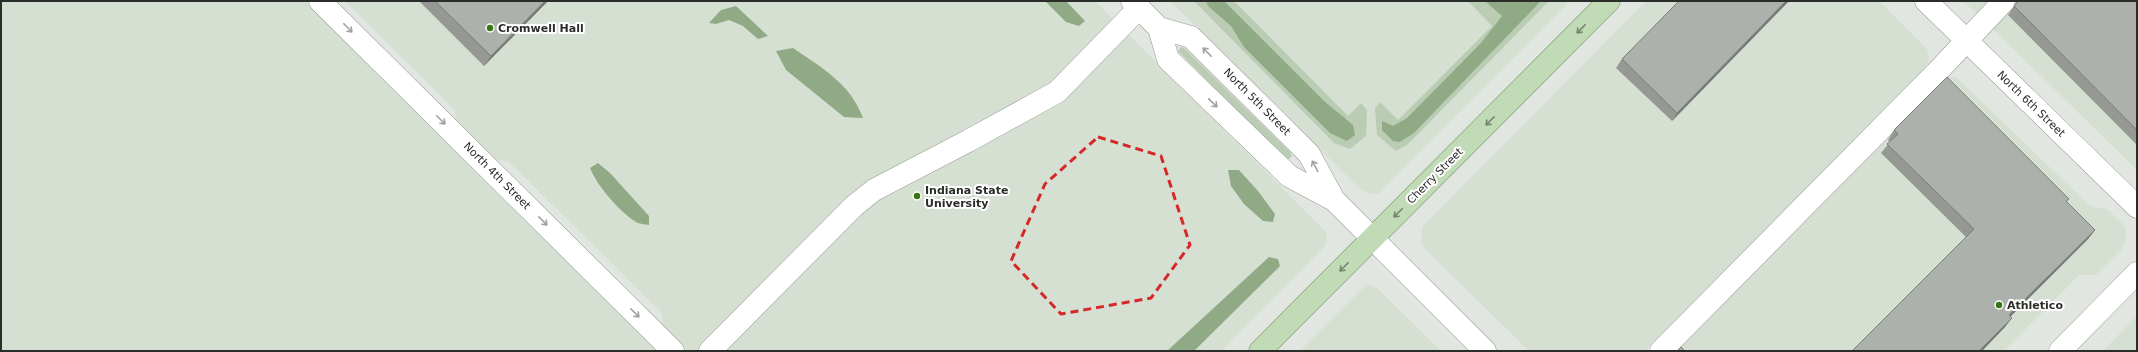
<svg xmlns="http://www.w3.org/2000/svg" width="2138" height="352" font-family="'DejaVu Sans',sans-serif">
  <rect width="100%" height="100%" fill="#e2e6e0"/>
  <path fill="#d5dfd2" d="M 1,1 L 307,1 L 661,351 L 1,351 Z
    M 345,1 L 1095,1 L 1326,232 L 1327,239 L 1326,245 L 1221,351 L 684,351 L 662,329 L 662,313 L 508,161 L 492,159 L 456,123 L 455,110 Z
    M 1170,1 L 1570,1 L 1378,194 L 1369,194 L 1358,187 Z
    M 1646,1 L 1879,1 L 1927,49 L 1929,57 L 1925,70 L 1645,351 L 1529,351 L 1424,248 L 1421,240 L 1423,226 Z
    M 1963,1 L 1991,1 L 1978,14 Z
    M 2019,1 L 2137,1 L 2137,170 L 1994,30 L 1994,26 Z
    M 1948,77 L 1956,77 L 2091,207 L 2107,209 L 2123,224 L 2126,229 L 2126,237 L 2122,249 L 2096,275 L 2079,275 L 2004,351 L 1674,351 L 1941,80 Z
    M 1367,284 L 1377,288 L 1441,351 L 1300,351 Z
    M 2137,316 L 2137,351 L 2103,351 Z"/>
  <path fill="#baccb3" d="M 1194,1 L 1234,1 L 1348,116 L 1361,103 L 1367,110 L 1366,136 L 1350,149 L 1334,143 Z
    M 1468,1 L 1549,1 L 1408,144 L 1396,151 L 1377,135 L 1375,108 L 1380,102 L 1398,120 L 1492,26 Z
    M 1181,47 L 1184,48 L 1290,152 L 1292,156 L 1289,159 L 1284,158 L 1180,53 L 1178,51 Z"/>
  <path fill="#91aa86" d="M 1045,1 L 1066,1 L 1085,21 L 1079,26 L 1066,22 Z
    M 1206,1 L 1224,1 L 1324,101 L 1353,125 L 1355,135 L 1347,141 L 1330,133 L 1244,47 L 1231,26 L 1208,6 Z
    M 1485,1 L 1541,1 L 1414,133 L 1400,142 L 1393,141 L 1382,130 L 1382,121 L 1393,126 L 1407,118 L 1481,43 L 1502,16 Z
    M 736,6 L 768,36 L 758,39 L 743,26 L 729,20 L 716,24 L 709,23 L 721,10 Z
    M 793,48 C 822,68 850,83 863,118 L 844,117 L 786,70 L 776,51 Z
    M 598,163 L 610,173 L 649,216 L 649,225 C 645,224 639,224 636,222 C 620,212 597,186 590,168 Z
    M 1228,170 L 1239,170 L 1258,191 L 1275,214 L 1273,222 L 1263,221 L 1244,204 L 1231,186 Z
    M 1269,257 L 1278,259 L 1280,266 L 1194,351 L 1167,351 Z"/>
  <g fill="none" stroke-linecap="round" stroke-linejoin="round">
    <g stroke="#989c96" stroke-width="23">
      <path id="minor" d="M 320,1 L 673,351
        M 1132,1 L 1159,28 L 1168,59 L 1289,176 L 1334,200 L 1485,351
        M 1926,1 L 2137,207
        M 1159,28 L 1191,37 L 1309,154 L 1334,200
        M 710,351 L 854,206 L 874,190 L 968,141 L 1057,92 L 1139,8
        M 1661,351 L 1936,73 L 2004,1
        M 2060,351 L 2137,273"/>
    </g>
    <g stroke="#718e64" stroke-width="23">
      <path id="major" d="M 1260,351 L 1609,1"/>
    </g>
    <use href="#minor" stroke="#fff" stroke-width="22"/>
    <use href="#major" stroke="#c0dbb5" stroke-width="22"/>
  </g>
  <path fill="#959893" d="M 419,1 L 548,1 L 484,66 Z
    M 1789,1 L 1672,121 L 1616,68 L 1622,59 Z
    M 2015,1 L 2137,1 L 2137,145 L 2008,15 L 2016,3 Z
    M 1894,130 L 2067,202 L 2095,230 L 2088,239 L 2010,317 L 2005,327 L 1982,351 L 1852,351 L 1966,237 L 1881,153 L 1890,142 L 1888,140 Z"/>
  <path fill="#797c78" d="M 545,1 L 548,1 L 484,66 L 491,56 Z
    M 1786,1 L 1789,1 L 1672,121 L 1677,113 Z
    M 2095,230 L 2088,239 L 2002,325 L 2009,315 Z
    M 2012,318 L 2005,327 L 1982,351 L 1979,351 Z"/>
  <path fill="#adb1ab" stroke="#797c78" d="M 435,1 L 545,1 L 491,56 Z
    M 1679,1 L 1786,1 L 1677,113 L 1622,59 Z
    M 2018,1 L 2137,1 L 2137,130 L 2014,6 Z
    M 1947,77 L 2069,199 L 2066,201 L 2095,230 L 2009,315 L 2012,318 L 1979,351 L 1852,351 L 1974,229 L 1887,144 L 1898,134 L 1894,130 Z
    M 1681,347 L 1685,351 L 1677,351 Z"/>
  <defs><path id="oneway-shaft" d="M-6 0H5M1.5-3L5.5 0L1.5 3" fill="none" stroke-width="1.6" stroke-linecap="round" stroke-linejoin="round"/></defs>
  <g stroke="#a0a09f">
    <use href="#oneway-shaft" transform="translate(348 28) rotate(45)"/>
    <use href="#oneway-shaft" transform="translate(1207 52) rotate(-135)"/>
    <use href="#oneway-shaft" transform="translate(1213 103) rotate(44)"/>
    <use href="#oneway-shaft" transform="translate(441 120) rotate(45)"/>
    <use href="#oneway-shaft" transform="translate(1315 166) rotate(-118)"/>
    <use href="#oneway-shaft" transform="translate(543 221) rotate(45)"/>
    <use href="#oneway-shaft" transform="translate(635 313) rotate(45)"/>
  </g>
  <g stroke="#768470">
    <use href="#oneway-shaft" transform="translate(1581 29) rotate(134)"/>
    <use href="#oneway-shaft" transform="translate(1490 121) rotate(135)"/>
    <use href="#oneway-shaft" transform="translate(1398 213) rotate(135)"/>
    <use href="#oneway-shaft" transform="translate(1344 267) rotate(135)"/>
  </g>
  <path fill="none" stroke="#d62828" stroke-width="3" stroke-dasharray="8 5" stroke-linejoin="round" d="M 1098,137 L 1161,156 L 1190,245 L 1151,298 L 1061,314 L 1011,261 L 1045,184 Z"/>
  <g fill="#387611" stroke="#fff" stroke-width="1.5">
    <circle cx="490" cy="28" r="4"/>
    <circle cx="917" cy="196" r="4"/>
    <circle cx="1999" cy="305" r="4"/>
  </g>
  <g text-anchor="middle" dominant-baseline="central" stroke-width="4" stroke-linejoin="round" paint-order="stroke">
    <g font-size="11" font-weight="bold" fill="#2b2d2a" stroke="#fff" text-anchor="start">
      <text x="498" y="28">Cromwell Hall</text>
      <text x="925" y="190">Indiana State<tspan x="925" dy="13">University</tspan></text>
      <text x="2007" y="305">Athletico</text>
    </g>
    <g font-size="11" fill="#2b2d2a" stroke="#fff">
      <text transform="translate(1257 102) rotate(45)">North 5th Street</text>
      <text transform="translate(2031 104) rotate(44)">North 6th Street</text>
      <text transform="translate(497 176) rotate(45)">North 4th Street</text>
      <text transform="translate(1435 176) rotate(-45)">Cherry Street</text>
    </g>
  </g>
  <rect width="2138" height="352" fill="none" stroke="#2b2d2a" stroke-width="4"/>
</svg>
